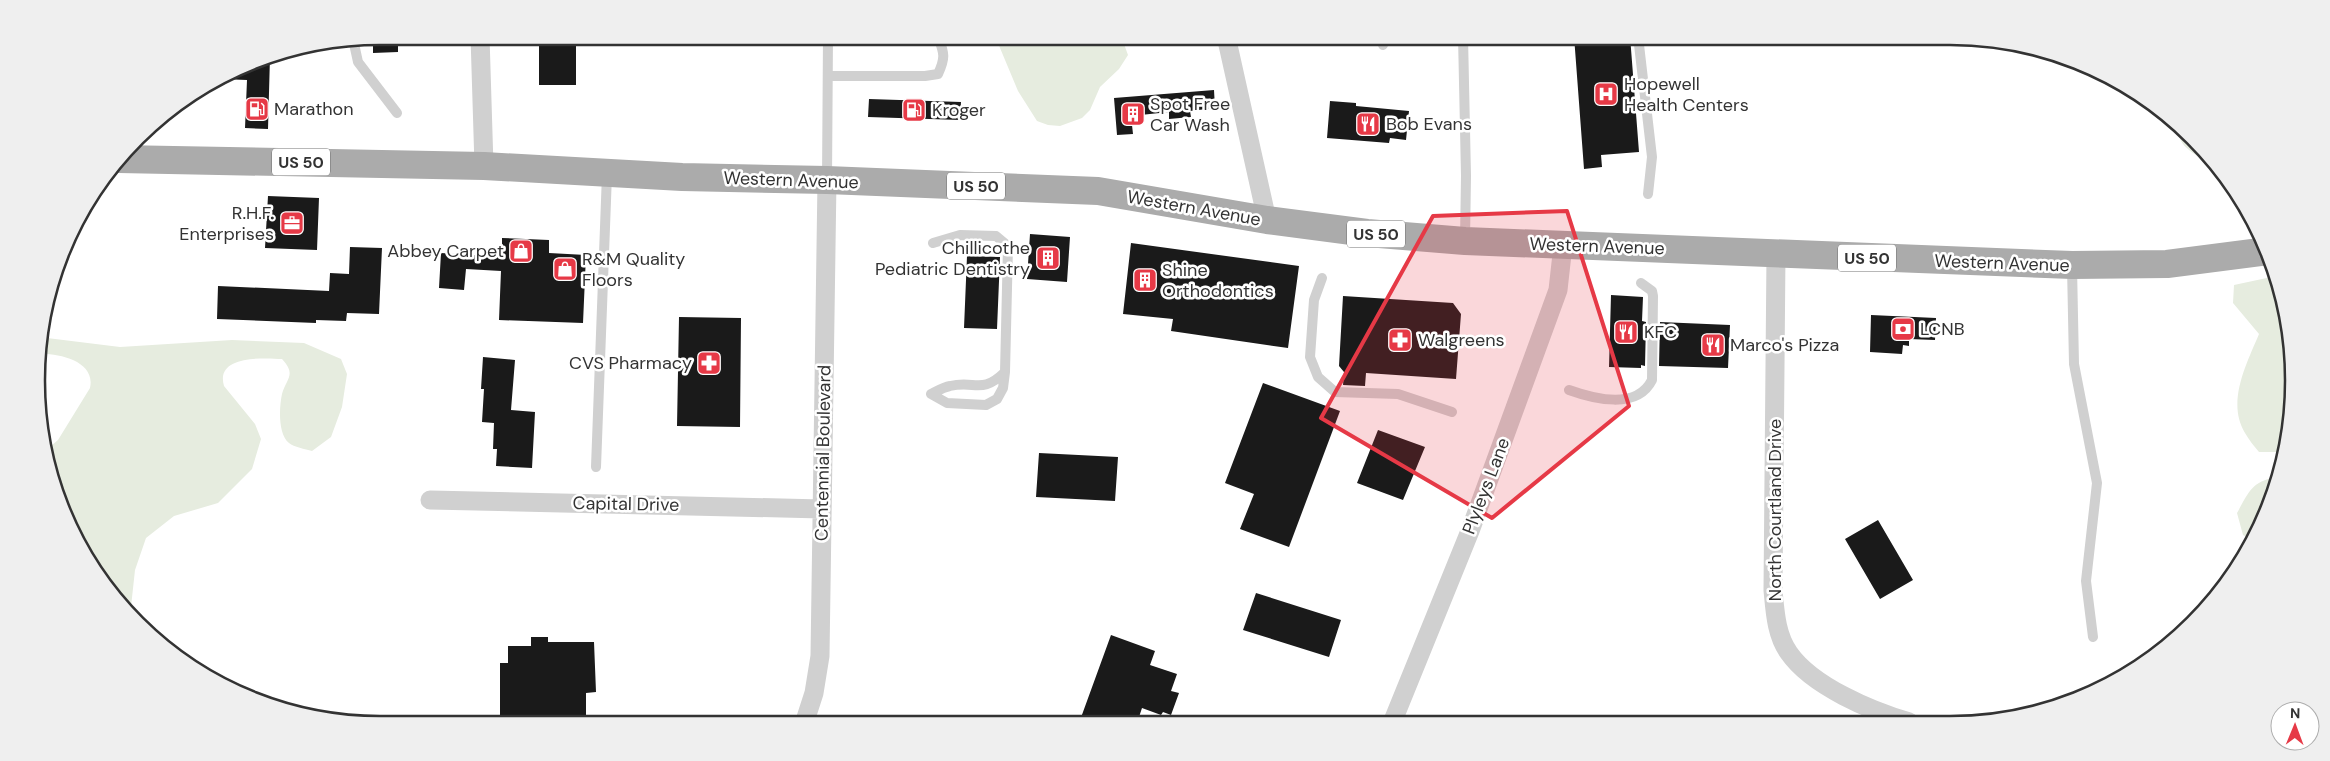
<svg xmlns="http://www.w3.org/2000/svg" width="2330" height="761" font-family="'DM Sans',sans-serif">
  <rect width="100%" height="100%" fill="#fff"/>
  <path fill="#e6ecdf" d="M 995,36 L 1104,36 L 1124,44 L 1128,55 L 1119,69 L 1100,87 L 1090,110 L 1082,118 L 1060,126 L 1048,125 L 1037,121 L 1018,91 Z
    M 2177,125 L 2193,137 L 2209,157 L 2202,159 C 2187,149 2178,144 2177,125 Z
    M 2276,276 L 2287,314 L 2294,381 L 2287,449 L 2282,452 L 2259,452 C 2254,446 2249,440 2245,433 C 2226,402 2247,363 2259,334 L 2233,303 L 2234,285 Z
    M 39,337 L 120,347 L 232,340 L 304,343 L 341,359 L 347,374 L 342,407 L 331,437 L 312,451 C 305,449 294,447 289,443 C 278,434 279,408 282,394 C 286,379 297,375 282,359 C 263,358 215,355 224,386 L 255,424 L 261,439 L 252,469 L 218,503 L 174,516 L 146,538 L 135,570 L 130,616 L 94,572 L 48,469 L 45,451 L 58,440 L 90,388 C 96,361 59,353 39,354 Z
    M 2276,477 L 2252,540 L 2243,535 L 2237,513 C 2249,492 2251,482 2276,477 Z"/>
  <path fill="#1a1a1a" d="M 380,36 L 398,36 L 398,52 L 373,53 L 373,37 Z
    M 539,36 L 576,36 L 576,85 L 539,85 Z
    M 1574,36 L 1630,36 L 1639,152 L 1601,155 L 1602,167 L 1584,169 Z
    M 270,56 L 268,129 L 245,128 L 247,80 L 221,79 L 249,62 Z
    M 1214,90 L 1215,108 L 1190,111 L 1191,117 L 1169,119 L 1169,112 L 1131,116 L 1133,134 L 1117,135 L 1114,98 Z
    M 869,99 L 961,102 L 960,120 L 868,117 Z
    M 1330,101 L 1356,103 L 1356,106 L 1409,111 L 1406,140 L 1390,138 L 1389,143 L 1327,138 Z
    M 268,196 L 319,198 L 317,250 L 265,248 Z
    M 1030,234 L 1070,237 L 1067,282 L 1027,279 Z
    M 502,238 L 549,240 L 549,253 L 586,255 L 583,323 L 499,320 L 501,271 L 466,269 L 464,290 L 439,288 L 441,253 L 502,257 Z
    M 1131,243 L 1299,266 L 1288,348 L 1171,331 L 1173,319 L 1123,314 Z
    M 350,247 L 382,248 L 379,314 L 347,313 L 346,321 L 316,320 L 316,323 L 217,319 L 218,286 L 329,291 L 330,273 L 349,274 Z
    M 967,256 L 1000,257 L 997,329 L 964,328 Z
    M 1611,295 L 1643,297 L 1642,321 L 1646,322 L 1645,366 L 1641,365 L 1641,368 L 1609,367 Z
    M 1343,296 L 1453,303 L 1461,314 L 1456,379 L 1366,373 L 1365,386 L 1343,385 L 1344,372 L 1339,366 Z
    M 1871,315 L 1936,318 L 1935,340 L 1909,339 L 1909,346 L 1903,345 L 1902,354 L 1870,352 Z
    M 679,317 L 741,318 L 740,427 L 677,426 Z
    M 1660,322 L 1730,325 L 1728,368 L 1659,366 Z
    M 483,357 L 515,360 L 511,410 L 535,412 L 532,468 L 496,466 L 497,449 L 493,449 L 494,423 L 482,422 L 484,389 L 481,389 Z
    M 1263,383 L 1340,411 L 1289,547 L 1240,529 L 1254,494 L 1225,483 Z
    M 1378,430 L 1425,447 L 1403,500 L 1357,483 Z
    M 1039,453 L 1118,457 L 1115,501 L 1036,497 Z
    M 1878,520 L 1913,580 L 1880,599 L 1845,539 Z
    M 1256,593 L 1341,620 L 1329,657 L 1243,630 Z
    M 1111,635 L 1155,651 L 1150,665 L 1177,674 L 1171,691 L 1179,693 L 1171,715 L 1163,712 L 1161,715 L 1142,708 L 1138,720 L 1131,717 L 1129,723 L 1079,723 Z
    M 531,637 L 548,637 L 548,642 L 594,642 L 596,692 L 586,693 L 586,724 L 500,725 L 500,663 L 508,663 L 508,646 L 531,646 Z"/>
  <g fill="none" stroke-linecap="round" stroke-linejoin="round">
    <path stroke="#d0d0d0" stroke-width="10" d="M 1382,36 L 1383,45
      M 1463,36 L 1466,176 L 1465,240
      M 1638,36 L 1652,157 L 1648,194
      M 353,39 L 358,62 L 397,113
      M 1279,40 L 1279,36
      M 828,76 L 925,76 L 938,74 C 946,57 944,53 938,36
      M 827,180 L 828,36
      M 2072,267 L 2074,364 L 2097,483 L 2086,581 L 2093,637
      M 1322,278 L 1314,300 L 1310,357 L 1318,377 L 1335,392 L 1398,394 L 1452,412
      M 1569,390 C 1594,399 1637,410 1652,380 L 1653,296 L 1652,291 L 1641,283
      M 931,394 L 947,403 L 986,405 L 997,399 L 1003,388 L 1005,372 L 1008,246 L 996,236 L 960,235 L 933,243
      M 931,394 C 937,391 944,387 950,386 C 976,380 981,395 1005,372
      M 596,467 L 607,174"/>
    <path stroke="#d0d0d0" stroke-width="19" d="M 480,36 L 484,166
      M 1226,36 L 1267,220
      M 1776,254 L 1773,590 C 1775,611 1776,635 1789,653 C 1812,686 1871,711 1909,722
      M 430,500 L 822,509
      M 1392,723 L 1470,531 L 1558,290 L 1563,245
      M 804,724 L 814,693 L 820,656 L 827,180"/>
    <path stroke="#ababab" stroke-width="28" d="M 119,159 L 484,166 L 682,177 L 827,180 L 1098,191 L 1267,220 L 1367,233 L 1465,241 L 2072,265 L 2167,264 L 2268,251"/>
  </g>
  <path fill="#e63946" fill-opacity="0.2" stroke="#e63946" stroke-width="4" stroke-linejoin="round" d="M 1567,211 L 1629,406 L 1492,518 L 1321,418 L 1433,216 Z"/>
  <defs>
    <g id="hospital-square" transform="scale(1.25)"><rect x="-9" y="-9" width="18" height="18" rx="4" fill="#e63946" stroke="#fff"/><path d="M-5-5h3v3.5h4V-5h3V5h-3V1.5h-4V5h-3Z" fill="#fff"/></g>
    <g id="fuel-square" transform="scale(1.25)"><rect x="-9" y="-9" width="18" height="18" rx="4" fill="#e63946" stroke="#fff"/><path d="M-5.5-6h7V0h2V4h1.3V-2.5L3-4.5l.8-.8L6-3V5H2.5V1h-1V6h-7ZM-4.2-4.7v3.2H.2V-4.7Z" fill="#fff"/></g>
    <g id="building-square" transform="scale(1.25)"><rect x="-9" y="-9" width="18" height="18" rx="4" fill="#e63946" stroke="#fff"/><path d="M-4-6H4V6H1V3H-1V6H-4ZM-2.5-4.3h1.7v1.8h-1.7ZM.8-4.3h1.7v1.8H.8ZM-2.5-1h1.7V.8h-1.7ZM.8-1h1.7V.8H.8Z" fill="#fff"/></g>
    <g id="restaurant-square" transform="scale(1.25)"><rect x="-9" y="-9" width="18" height="18" rx="4" fill="#e63946" stroke="#fff"/><path d="M-5-6h1v4h1v-4h1v4h1v-4h1v5L-1.5 .5V6h-2V.5L-5-1ZM5-6V6H3V1.5H1.5Q1.5-4 5-6Z" fill="#fff"/></g>
    <g id="office-square" transform="scale(1.25)"><rect x="-9" y="-9" width="18" height="18" rx="4" fill="#e63946" stroke="#fff"/><path d="M-6-3h4V-5.5h4V-3h4V5H-6ZM-1-4.5V-3h2v-1.5ZM-6 0V1H6V0Z" fill="#fff"/></g>
    <g id="shop-square" transform="scale(1.25)"><rect x="-9" y="-9" width="18" height="18" rx="4" fill="#e63946" stroke="#fff"/><path d="M-5-2.5h2.3a2.7 3.5 0 0 1 5.4 0H5L5.5 6h-11ZM-1.5-2.5h3a1.5 2.3 0 0 0-3 0Z" fill="#fff"/></g>
    <g id="bank-square" transform="scale(1.25)"><rect x="-9" y="-9" width="18" height="18" rx="4" fill="#e63946" stroke="#fff"/><path d="M-6-4H6V4H-6ZM0-2.3a2.3 2.3 0 1 0 0 4.6a2.3 2.3 0 1 0 0-4.6Z" fill="#fff"/></g>
    <g id="pharmacy-square" transform="scale(1.25)"><rect x="-9" y="-9" width="18" height="18" rx="4" fill="#e63946" stroke="#fff"/><path d="M-2-6h4v4h4v4h-4v4h-4v-4h-4v-4h4Z" fill="#fff"/></g>
  </defs>
  <g fill-rule="evenodd">
    <use href="#hospital-square" x="1606" y="94"/>
    <use href="#fuel-square" x="257" y="109"/>
    <use href="#fuel-square" x="914" y="110"/>
    <use href="#building-square" x="1133" y="114"/>
    <use href="#restaurant-square" x="1368" y="124"/>
    <use href="#office-square" x="292" y="223"/>
    <use href="#shop-square" x="521" y="251"/>
    <use href="#building-square" x="1048" y="258"/>
    <use href="#shop-square" x="565" y="269"/>
    <use href="#building-square" x="1145" y="280"/>
    <use href="#bank-square" x="1903" y="329"/>
    <use href="#restaurant-square" x="1626" y="332"/>
    <use href="#pharmacy-square" x="1400" y="340"/>
    <use href="#restaurant-square" x="1713" y="345"/>
    <use href="#pharmacy-square" x="709" y="363"/>
  </g>
  <g text-anchor="middle" dominant-baseline="central" stroke-width="5" stroke-linejoin="round" paint-order="stroke">
    <g fill="#fff" stroke="#707070" stroke-width="1">
      <rect x="272" y="148.5" width="58" height="27" rx="4"/>
      <rect x="947" y="172.5" width="58" height="27" rx="4"/>
      <rect x="1347" y="220.5" width="58" height="27" rx="4"/>
      <rect x="1838" y="244.5" width="58" height="27" rx="4"/>
    </g>
    <g font-size="16" font-weight="bold" fill="#333">
      <text x="301" y="162">US 50</text>
      <text x="976" y="186">US 50</text>
      <text x="1376" y="234">US 50</text>
      <text x="1867" y="258">US 50</text>
    </g>
    <g font-size="18" fill="#333" stroke="#fff" text-anchor="start">
      <text x="1624" y="84">Hopewell<tspan x="1624" dy="21">Health Centers</tspan></text>
      <text x="1150" y="104">Spot Free<tspan x="1150" dy="21">Car Wash</tspan></text>
      <text x="274" y="109">Marathon</text>
      <text x="932" y="110">Kroger</text>
      <text x="1386" y="124">Bob Evans</text>
      <text x="274" y="213" text-anchor="end">R.H.F.<tspan x="274" dy="21">Enterprises</tspan></text>
      <text x="1030" y="248" text-anchor="end">Chillicothe<tspan x="1030" dy="21">Pediatric Dentistry</tspan></text>
      <text x="504" y="251" text-anchor="end">Abbey Carpet</text>
      <text x="582" y="259">R&amp;M Quality<tspan x="582" dy="21">Floors</tspan></text>
      <text x="1162" y="270">Shine<tspan x="1162" dy="21">Orthodontics</tspan></text>
      <text x="1920" y="329">LCNB</text>
      <text x="1644" y="332">KFC</text>
      <text x="1418" y="340">Walgreens</text>
      <text x="1730" y="345">Marco's Pizza</text>
      <text x="692" y="363" text-anchor="end">CVS Pharmacy</text>
    </g>
    <g font-size="18" fill="#333" stroke="#fff">
      <text transform="translate(791 180) rotate(2)">Western Avenue</text>
      <text transform="translate(1194 208) rotate(10)">Western Avenue</text>
      <text transform="translate(1597 246) rotate(2)">Western Avenue</text>
      <text transform="translate(2002 263) rotate(2)">Western Avenue</text>
      <text transform="translate(823 453) rotate(-89)">Centennial Boulevard</text>
      <text transform="translate(1486 486) rotate(-69)">Plyleys Lane</text>
      <text transform="translate(626 504) rotate(1)">Capital Drive</text>
      <text transform="translate(1775 510) rotate(-90)">North Courtland Drive</text>
    </g>
  </g>
  <path d="M0 0H2330V761H0ZM380 45H1950A335 335 0 0 1 2285 380V381A335 335 0 0 1 1950 716H380A335 335 0 0 1 45 381V380A335 335 0 0 1 380 45Z" fill="#efefef" fill-rule="evenodd"/>
  <path fill="none" stroke="#333" stroke-width="2.5" d="M380 45H1950A335 335 0 0 1 2285 380V381A335 335 0 0 1 1950 716H380A335 335 0 0 1 45 381V380A335 335 0 0 1 380 45Z"/>
  <g transform="translate(2295 726) rotate(1)"><circle r="24" fill="#ffffff" stroke="#adadad"/>
  <path d="M0-4L9 19L0 12L-9 19Z" fill="#e63946"/>
  <text y="-8" font-size="14" font-weight="bold" text-anchor="middle" fill="#333333">N</text>
  </g>
</svg>
